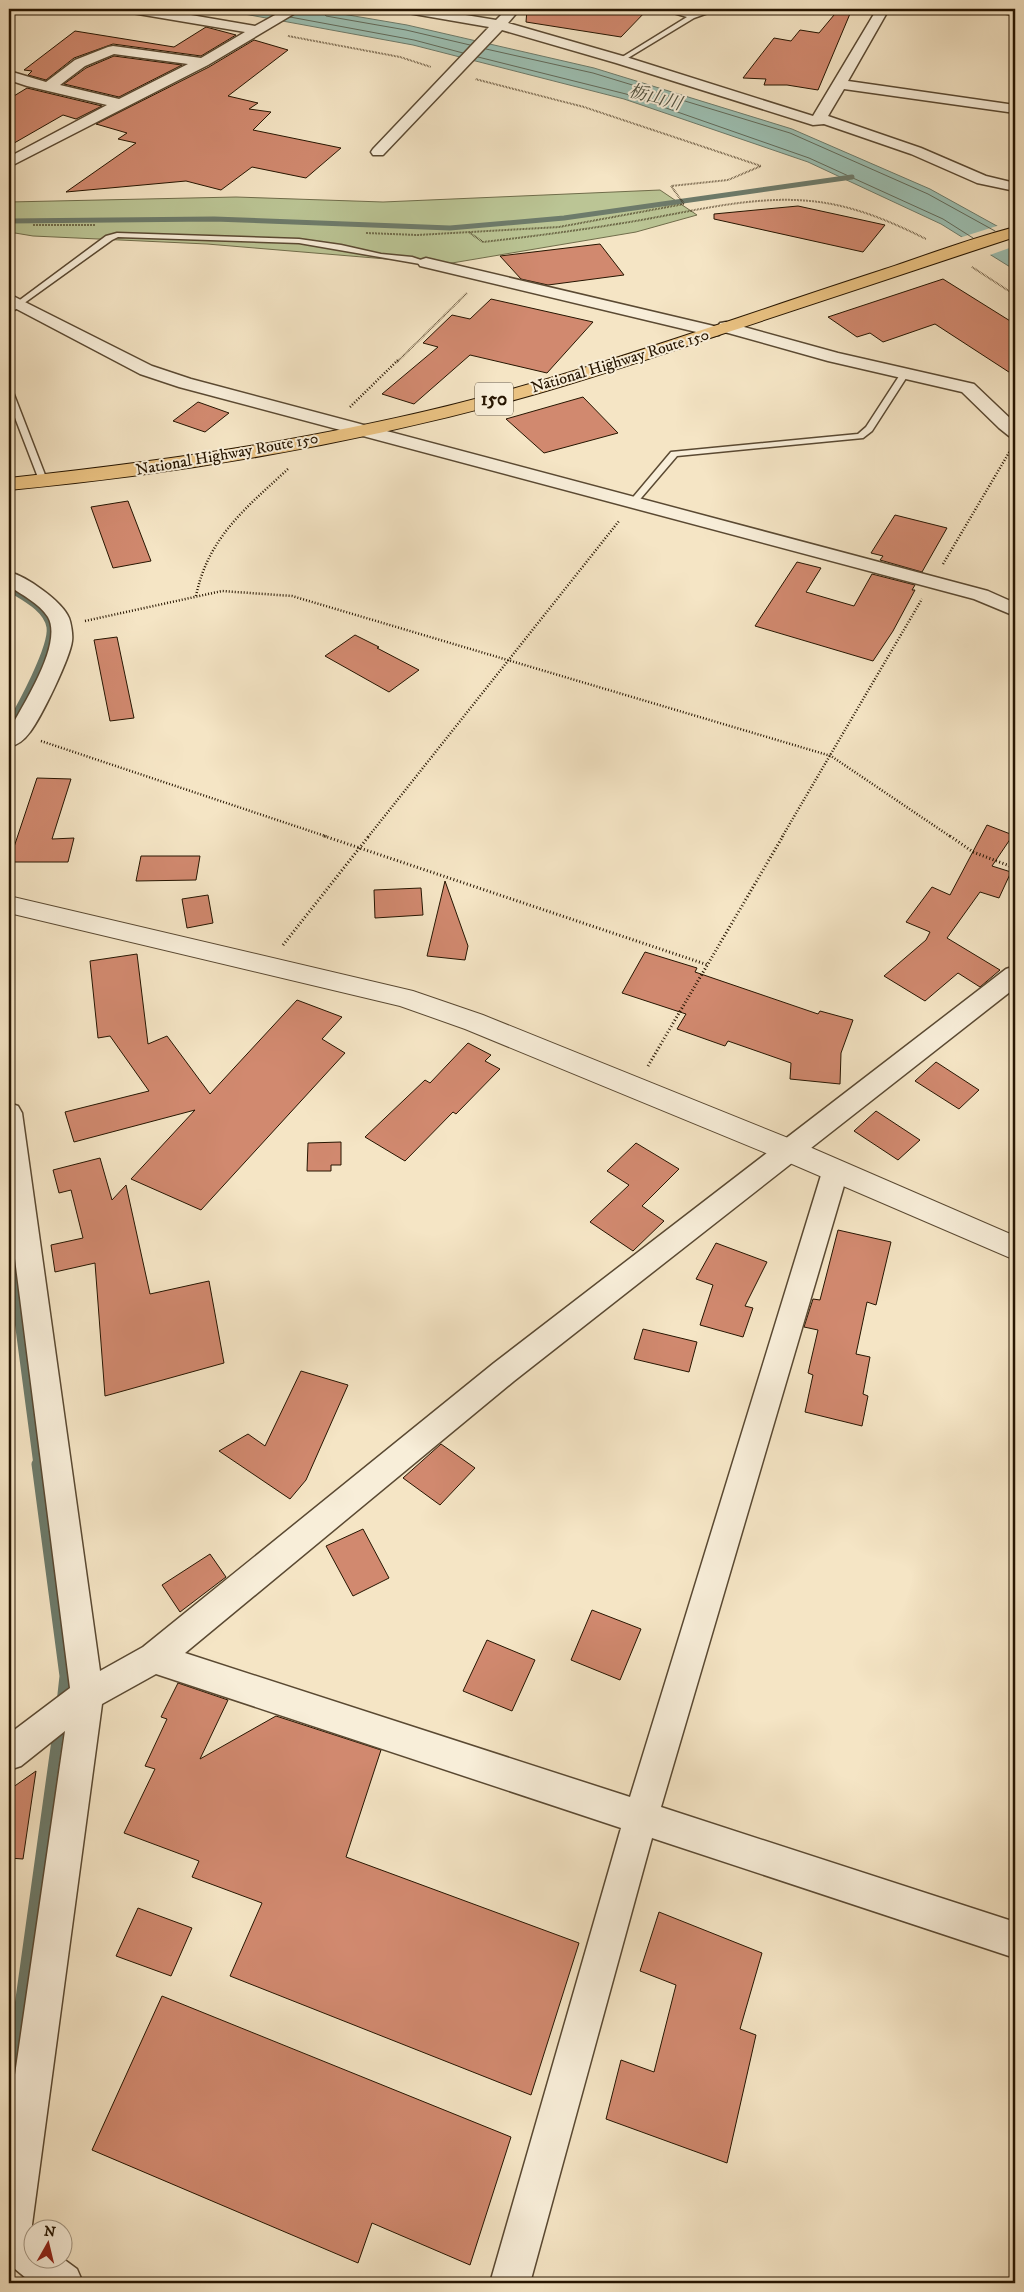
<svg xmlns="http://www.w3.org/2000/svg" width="1024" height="2292" font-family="'IM FELL DW Pica','Noto Serif JP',serif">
  <rect width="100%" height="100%" fill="#f5e5c5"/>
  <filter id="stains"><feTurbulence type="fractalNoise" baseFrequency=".004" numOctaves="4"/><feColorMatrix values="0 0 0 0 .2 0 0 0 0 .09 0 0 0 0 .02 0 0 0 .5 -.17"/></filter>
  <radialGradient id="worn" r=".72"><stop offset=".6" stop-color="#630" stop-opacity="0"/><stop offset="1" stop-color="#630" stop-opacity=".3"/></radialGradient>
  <path fill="#bbc595" stroke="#706d4b" d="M 660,190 L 697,215 L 636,232 L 446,264 L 207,244 L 33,236 L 9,232 L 9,202 L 236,197 L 383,202 Z"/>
  <path fill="#9cbfb2" stroke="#6d7b6b" d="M 217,9 L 313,9 L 407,25 L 594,68 L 792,129 L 930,189 L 1015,236 L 1015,270 L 941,224 L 808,162 L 624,99 L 413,45 Z"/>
  <path fill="#f5e5c5" d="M 1000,225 L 1015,233 L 1015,246 L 987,256 L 959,238 Z"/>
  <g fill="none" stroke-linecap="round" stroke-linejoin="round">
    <path stroke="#616a5a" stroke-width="1" d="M 321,9 L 326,16 L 406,30 L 470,45
      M 290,17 L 414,40 L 463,53
      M 486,49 L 593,73 L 790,133 L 928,194 L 995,231
      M 478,57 L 626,94 L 809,158 L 943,219 L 973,238"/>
    <path stroke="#6d7b6b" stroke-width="5" d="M 9,221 L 214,219 L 450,228 L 564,218 L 852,177"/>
    <path stroke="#6d7b6b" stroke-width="7" d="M 9,588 C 23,597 47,608 50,627 C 53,647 20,707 9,726"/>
    <path stroke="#6d7b6b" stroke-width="9" d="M 9,1245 L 38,1465"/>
    <path stroke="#6d7b6b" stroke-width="11" d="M 37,1464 L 65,1676 L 62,1703
      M 9,2085 L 59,1726
      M 9,2280 L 12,2283"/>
  </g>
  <path fill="#d1896f" stroke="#261501" d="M 527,9 L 648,9 L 621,37 L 526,22 Z
    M 839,9 L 852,9 L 818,90 L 787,85 L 764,85 L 766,79 L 743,78 L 774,38 L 791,41 L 800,30 L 819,33 Z
    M 206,27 L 236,35 L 201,56 L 113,44 L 74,58 L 46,80 L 28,75 L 32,71 L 24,70 L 75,31 L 174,47 Z
    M 254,40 L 288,50 L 228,96 L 258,103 L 249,109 L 271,112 L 253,130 L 341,148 L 306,178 L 252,167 L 221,190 L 186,181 L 66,192 L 136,143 L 118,139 L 127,133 L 96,124 L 209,67 Z
    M 114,56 L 182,65 L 119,97 L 64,84 L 86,68 Z
    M 27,88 L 102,106 L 76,119 L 63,115 L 9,146 L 9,99 Z
    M 798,206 L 885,225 L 863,252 L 714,219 L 714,214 Z
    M 600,244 L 624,275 L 548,285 L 521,279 L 500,256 Z
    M 943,279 L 1015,324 L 1015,376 L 935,324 L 883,342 L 870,333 L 857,337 L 828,317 Z
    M 491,299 L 593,322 L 547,373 L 470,355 L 414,404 L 382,394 L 438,347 L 423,343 L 452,315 L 470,319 Z
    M 583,397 L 618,433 L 544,453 L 506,419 Z
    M 198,402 L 229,413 L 205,432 L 173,421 Z
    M 128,501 L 151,561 L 113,568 L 91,507 Z
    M 895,515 L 947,528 L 922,572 L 880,560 L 883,556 L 871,553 Z
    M 797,562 L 821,568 L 806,592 L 854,606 L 872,574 L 915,585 L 912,590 L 915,590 L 893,631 L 873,661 L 755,626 Z
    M 355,635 L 379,647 L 377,648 L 419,670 L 389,692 L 325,656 Z
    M 117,637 L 134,718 L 110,721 L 94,640 Z
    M 37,778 L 71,779 L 52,839 L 74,838 L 68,862 L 9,862 Z
    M 987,825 L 1013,835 L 992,866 L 1011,872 L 999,898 L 980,892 L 947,938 L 1000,970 L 980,987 L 958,973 L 925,1001 L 884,976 L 926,940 L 930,932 L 906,922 L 932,887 L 950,895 Z
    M 141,856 L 200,856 L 196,880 L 136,881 Z
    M 445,881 L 468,946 L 465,960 L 427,956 Z
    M 421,888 L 423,915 L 375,918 L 374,890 Z
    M 208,895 L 213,923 L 187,928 L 182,899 Z
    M 645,952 L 697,968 L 695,972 L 818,1014 L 820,1011 L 853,1020 L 841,1053 L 840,1084 L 790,1079 L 791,1063 L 728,1041 L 725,1046 L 677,1029 L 686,1014 L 622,993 Z
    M 137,954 L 148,1044 L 167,1036 L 210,1094 L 297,1000 L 342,1017 L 322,1039 L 345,1053 L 201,1210 L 131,1179 L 195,1110 L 74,1142 L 65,1112 L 149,1091 L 110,1036 L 98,1038 L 90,961 Z
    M 468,1043 L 491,1055 L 485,1061 L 500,1069 L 456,1114 L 453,1112 L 405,1161 L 365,1137 L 425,1080 L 430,1083 Z
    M 936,1062 L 979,1090 L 959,1109 L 915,1081 Z
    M 876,1111 L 920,1140 L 898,1160 L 854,1131 Z
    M 341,1142 L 341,1165 L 331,1165 L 331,1171 L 307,1171 L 308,1143 Z
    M 636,1143 L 679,1169 L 642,1206 L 664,1221 L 633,1251 L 590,1222 L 629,1185 L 607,1171 Z
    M 100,1158 L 112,1200 L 126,1185 L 150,1294 L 209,1281 L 224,1363 L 105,1396 L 95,1263 L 55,1272 L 51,1245 L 83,1238 L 71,1190 L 59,1193 L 53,1170 Z
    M 838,1230 L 891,1242 L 876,1305 L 867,1302 L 856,1354 L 870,1357 L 863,1394 L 868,1396 L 862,1426 L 805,1412 L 813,1375 L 808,1373 L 818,1330 L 804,1327 L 813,1299 L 820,1300 Z
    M 716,1243 L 767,1262 L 745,1306 L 753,1308 L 743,1337 L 700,1325 L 713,1285 L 696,1279 Z
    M 643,1329 L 697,1342 L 689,1372 L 634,1359 Z
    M 301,1371 L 348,1385 L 306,1480 L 290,1499 L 219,1451 L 248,1434 L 265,1446 Z
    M 441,1444 L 475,1468 L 440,1505 L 403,1478 Z
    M 363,1529 L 389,1578 L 353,1596 L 326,1546 Z
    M 210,1554 L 226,1577 L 180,1612 L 162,1585 Z
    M 592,1610 L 641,1629 L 620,1680 L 571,1660 Z
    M 487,1640 L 535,1660 L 512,1711 L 463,1691 Z
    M 178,1683 L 228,1700 L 200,1759 L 276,1716 L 381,1750 L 346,1857 L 579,1943 L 531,2095 L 230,1976 L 262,1903 L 192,1877 L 199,1861 L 124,1833 L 155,1769 L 145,1766 L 167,1719 L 161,1717 Z
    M 36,1771 L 23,1859 L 9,1858 L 9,1790 Z
    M 138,1908 L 192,1928 L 171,1976 L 116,1956 Z
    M 659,1912 L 762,1953 L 740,2029 L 756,2035 L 727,2163 L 606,2119 L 621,2060 L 654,2072 L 676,1985 L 640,1971 Z
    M 162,1996 L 511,2137 L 470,2265 L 372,2223 L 358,2263 L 92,2150 Z"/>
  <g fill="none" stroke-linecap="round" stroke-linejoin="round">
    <g stroke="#5a4932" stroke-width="3">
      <path id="service" d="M 660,9 C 671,8 681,15 692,15 C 701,15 709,8 719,9 L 694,18 L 623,61 L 619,61 L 619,59 L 687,17 Z
        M 117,233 L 299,239 L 341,245 L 381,254 L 412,257 L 430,263 L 426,265 L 299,243 L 118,237 L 112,240 L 9,314 L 9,308 L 106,236 Z
        M 903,370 L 910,372 L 872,431 L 863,438 L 677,456 L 636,504 L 629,502 L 671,452 L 858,434 L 866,427 Z
        M 9,389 L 13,392 L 47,480 L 46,482 L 39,480 L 9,402 Z"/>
    </g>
    <g stroke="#5a4932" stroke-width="3">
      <path id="minor" d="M 126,9 L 156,9 L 255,26 L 286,9 L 302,9 L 208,65 L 9,167 L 9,157 L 107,105 L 27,86 L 9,80 L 9,71 L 46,82 L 75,60 L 108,47 L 113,46 L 201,58 L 245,32 L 132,13 ZM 114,54 L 188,64 L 119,99 L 60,85 L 85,66 Z
        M 402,9 L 429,9 L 496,20 L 507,9 L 520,9 L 508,23 L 626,57 L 813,116 L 877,9 L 889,9 L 848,81 L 1015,105 L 1015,113 L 844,89 L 828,116 L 921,148 L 986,176 L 1015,183 L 1015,191 L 977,183 L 911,154 L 824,124 L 813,125 L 616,63 L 502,30 L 383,155 L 373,155 L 371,152 L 373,149 L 489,27 L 408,13 Z
        M 994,9 L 1015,9 L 1015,15 L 996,12 Z
        M 426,258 L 718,327 L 720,323 L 726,322 L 838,353 L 974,384 L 1015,423 L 1015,437 L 1009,436 L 999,428 L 962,392 L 828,361 L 721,331 L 719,335 L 713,336 L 420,266 L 418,263 L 420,260 Z
        M 9,294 L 152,366 L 191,379 L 988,591 L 1015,603 L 1015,616 L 974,599 L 179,387 L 140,374 L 9,305 Z
        M 9,572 C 26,576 62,601 69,618 C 71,623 73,635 72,641 C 70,658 41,718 30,732 C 25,739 18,745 9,747 L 9,728 L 13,724 C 25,701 63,643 48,617 C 39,603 22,595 9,586 Z
        M 1015,966 L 1015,988 L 514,1381 L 185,1653 L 630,1797 L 822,1172 L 826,1165 L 835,1162 L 844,1165 L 848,1172 L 661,1807 L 1015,1922 L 1015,1958 L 652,1838 L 530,2283 L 490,2283 L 621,1828 L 156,1674 L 102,1704 L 31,2232 L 32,2233 L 32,2260 L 62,2260 L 62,2258 L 77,2269 L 83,2283 L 32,2283 L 9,2264 L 9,2116 L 65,1731 L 21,1766 L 9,1770 L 9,1734 L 70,1688 L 9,1212 L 9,1103 L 18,1106 L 22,1113 L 100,1671 L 143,1647 L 494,1363 L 1006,969 Z"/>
    </g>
    <g stroke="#5a4932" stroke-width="2">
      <path id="tertiary" d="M 9,896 L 413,991 L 483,1015 L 798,1142 L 1015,1236 L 1015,1260 L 778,1158 L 465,1029 L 400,1006 L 9,913 Z"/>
    </g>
    <g stroke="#261501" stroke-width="2">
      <path id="trunk" d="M 1015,227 L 1015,237 C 917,269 820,302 722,334 C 655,357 587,380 518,399 C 352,444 180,474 9,490 L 9,478 C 185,459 363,433 533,383 C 648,350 762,309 876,272 C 922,257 968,239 1015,227 Z"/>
    </g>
    <path stroke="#261501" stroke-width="2" stroke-dasharray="0.5 1" stroke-linecap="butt" d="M 288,36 L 400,57 L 431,67
      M 33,225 L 95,225
      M 366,233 L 417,235 L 559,227 L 684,204 L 671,186 L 728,180 L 761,166 L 584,107 L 475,79
      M 470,233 L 483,242 C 536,236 589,229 641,220 C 699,210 760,194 819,202 C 857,207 892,222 926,239
      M 972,267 L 1015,295
      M 397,362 L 467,293"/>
    <path stroke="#261501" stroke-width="2.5" stroke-dasharray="1 2" stroke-linecap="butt" d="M 350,407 L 398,360
      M 943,564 L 1010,451
      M 196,596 C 208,537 247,507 289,468
      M 85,621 L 222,591 L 292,596 L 831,756 L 951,837
      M 41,741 L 328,837
      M 368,837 L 619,521
      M 782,837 L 922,599"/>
    <path stroke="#261501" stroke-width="3" stroke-dasharray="1 2.5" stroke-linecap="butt" d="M 324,836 L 708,965
      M 950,836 L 973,852 L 1015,868
      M 283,945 L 369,836
      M 648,1066 L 783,836"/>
    <use href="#service" fill="#f8eed9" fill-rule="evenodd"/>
    <use href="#minor" fill="#f8eed9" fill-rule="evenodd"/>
    <use href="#tertiary" fill="#f8eed9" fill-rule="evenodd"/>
    <use href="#trunk" fill="#eac282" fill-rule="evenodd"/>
  </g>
  <g text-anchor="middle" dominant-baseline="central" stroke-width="4" stroke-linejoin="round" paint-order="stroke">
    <g font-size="16" fill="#261501" stroke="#f8eed9">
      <text transform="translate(620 361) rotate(-17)">National Highway Route 150</text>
      <text transform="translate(227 454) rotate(-10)">National Highway Route 150</text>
    </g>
    <g font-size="18" font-style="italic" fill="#4f503f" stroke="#f8eed9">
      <text transform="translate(655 98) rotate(15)">栃山川</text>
    </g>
    <rect fill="#f8eed9" stroke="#655642" stroke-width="1" x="475" y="382.5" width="38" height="33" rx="4"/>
    <g font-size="19" font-weight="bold" fill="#261501">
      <text x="494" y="399">150</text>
    </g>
  </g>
  <rect width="1024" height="2292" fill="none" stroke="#f5e5c5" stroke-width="30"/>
  <rect x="10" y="10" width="1004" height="2272" fill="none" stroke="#261501" stroke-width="2.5"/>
  <rect x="15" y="15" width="994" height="2262" fill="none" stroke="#261501"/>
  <g transform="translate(48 2244) rotate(8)"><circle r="24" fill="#f8eed9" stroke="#a49783"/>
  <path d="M0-4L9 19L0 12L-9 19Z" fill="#8f2418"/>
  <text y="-8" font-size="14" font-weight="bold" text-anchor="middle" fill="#261501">N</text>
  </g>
  <rect width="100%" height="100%" filter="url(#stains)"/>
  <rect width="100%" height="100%" fill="url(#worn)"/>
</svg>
